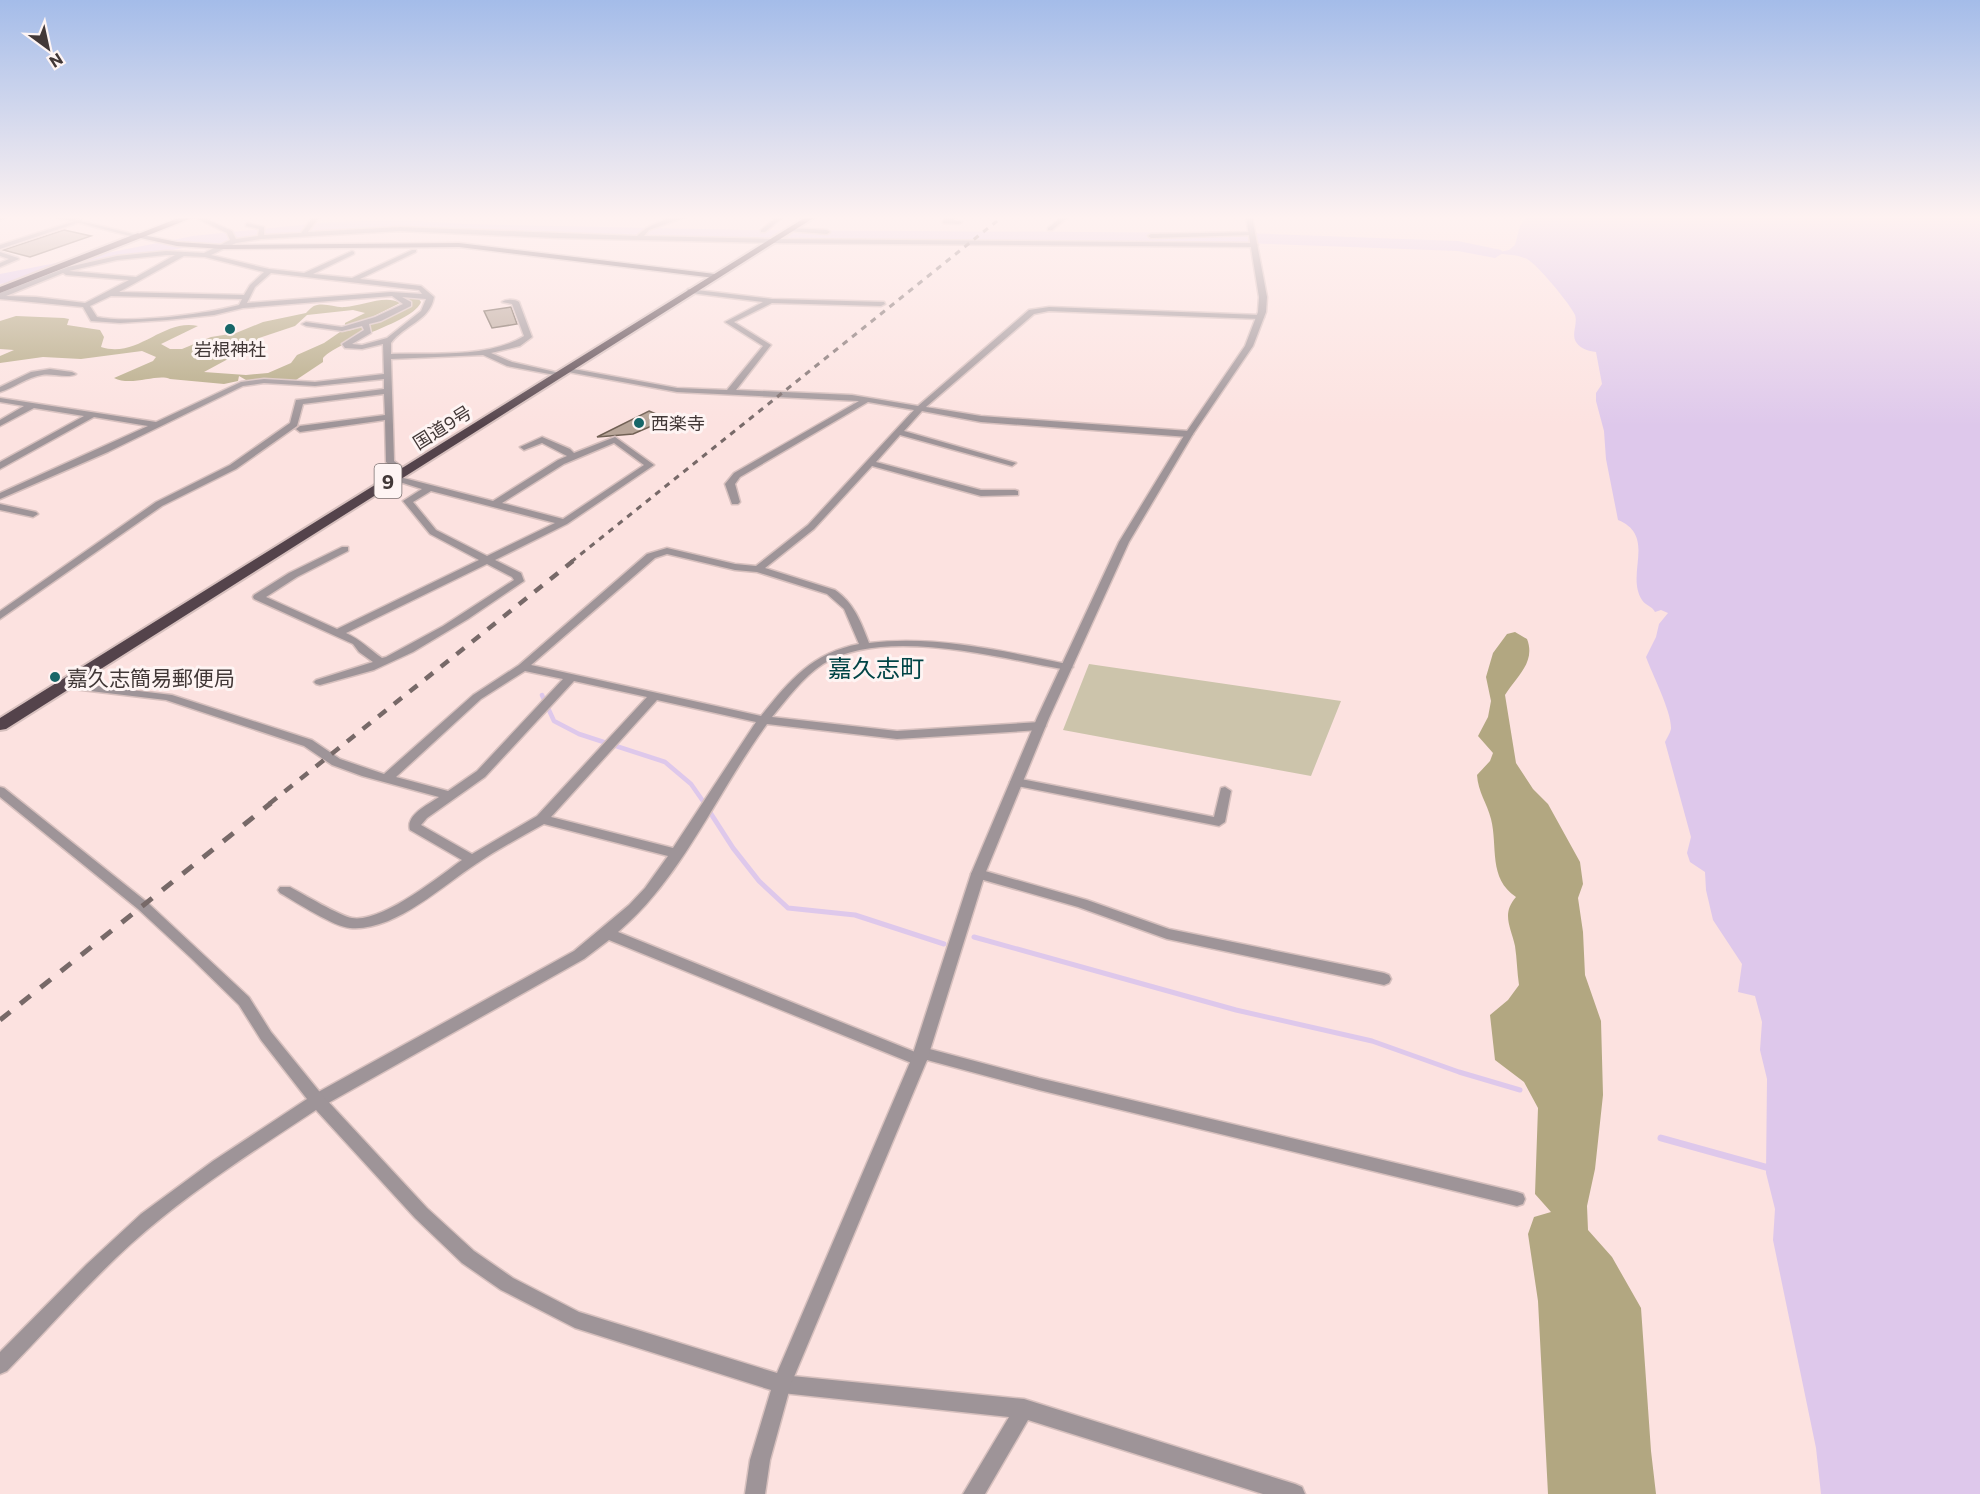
<svg xmlns="http://www.w3.org/2000/svg" width="1980" height="1494" font-family="Commissioner,'Noto Sans JP',sans-serif">
  <rect width="100%" height="100%" fill="#fce2e0"/>
  <path fill="#ccc4ab" d="M 1089,664 L 1341,701 L 1311,776 L 1063,730 Z"/>
  <path fill="#b2a781" d="M 412,297 L 418,298 L 421,302 C 413,323 342,338 323,358 L 323,362 L 296,380 L 246,380 L 239,376 L 238,381 L 224,384 L 170,379 C 157,373 132,387 114,378 L 153,361 L 156,357 L 142,351 L 81,359 L 43,357 L 0,363 L 0,356 L 14,350 L 0,349 L 0,321 L 16,316 L 64,318 L 69,319 L 67,325 L 100,330 L 104,337 L 101,347 C 138,359 163,318 198,326 L 161,344 L 170,349 L 182,349 L 211,337 L 236,333 L 263,322 L 306,313 C 310,309 312,306 317,305 C 327,303 336,308 345,307 C 361,306 386,294 400,303 L 370,318 L 345,326 L 345,323 L 365,313 L 353,310 L 307,315 L 295,326 L 259,338 L 241,352 L 204,372 L 246,375 L 268,373 L 291,363 L 297,355 L 324,343 L 340,332 L 352,330 L 407,307 L 411,304 L 408,299 Z
    M 1515,632 L 1527,639 C 1536,662 1517,676 1505,695 L 1516,763 L 1533,789 L 1548,804 L 1580,862 L 1583,884 L 1578,898 L 1583,932 L 1585,975 L 1601,1021 L 1603,1095 L 1595,1169 L 1587,1206 L 1588,1230 L 1612,1257 L 1641,1308 L 1651,1451 L 1656,1494 L 1548,1494 L 1538,1301 L 1528,1234 L 1534,1217 L 1551,1212 L 1535,1194 L 1538,1108 L 1524,1082 L 1495,1060 L 1490,1015 L 1508,1000 L 1519,985 C 1517,972 1517,959 1515,946 C 1511,927 1501,914 1516,897 C 1488,878 1498,847 1491,819 C 1487,803 1478,792 1477,775 L 1490,761 L 1493,753 L 1478,736 L 1488,717 L 1491,701 L 1486,677 L 1493,653 L 1507,634 Z"/>
  <path fill="#dec8eb" d="M 1527,217 L 1980,217 L 1980,1494 L 1821,1494 L 1816,1448 L 1773,1240 L 1775,1209 L 1766,1173 L 1767,1079 L 1760,1050 L 1762,1022 L 1755,996 L 1738,992 L 1742,964 L 1713,920 L 1706,890 L 1705,872 L 1690,862 L 1687,853 L 1691,837 L 1665,742 C 1667,738 1670,733 1671,729 C 1672,712 1652,674 1646,657 L 1656,637 L 1659,624 L 1668,613 L 1661,610 L 1655,612 C 1652,606 1645,605 1642,600 C 1625,574 1657,536 1618,520 L 1606,459 L 1604,431 L 1596,401 L 1596,393 L 1602,384 L 1596,352 C 1588,351 1581,349 1576,342 C 1571,334 1578,324 1575,315 C 1571,305 1536,263 1527,259 C 1516,254 1506,255 1495,253 L 1509,250 L 1515,245 L 1520,226 Z"/>
  <g fill="none" stroke-linecap="round" stroke-linejoin="round">
    <path stroke="#dec8eb" stroke-width="4.5" d="M 542,695 L 554,721 L 579,734 L 665,762 L 691,784 L 705,804"/>
    <path stroke="#dec8eb" stroke-width="5" d="M 704,803 L 733,848 L 759,881 L 788,908 L 855,915 L 944,944
      M 974,937 L 1236,1010 L 1372,1041 L 1459,1072 L 1520,1090"/>
    <path stroke="#dec8eb" stroke-width="7" d="M 1661,1138 L 1769,1168"/>
    <path fill="#dec8eb" fill-rule="evenodd" d="M 400,220 L 466,224 L 749,230 L 1244,233 L 1458,241 L 1501,250 L 1503,253 L 1495,258 L 1458,251 L 1244,243 L 749,240 L 466,234 L 400,230 L 331,232 L 193,246 L 0,284 L 0,274 L 193,236 L 331,222 Z"/>
  </g>
  <path fill="#b8a598" stroke="#716154" stroke-width="1.5" d="M 64,230 L 91,236 L 30,257 L 3,250 Z
    M 511,307 L 517,324 L 492,328 L 484,311 Z
    M 649,411 L 668,419 L 633,434 L 597,437 Z"/>
  <g fill="none" stroke-linecap="round" stroke-linejoin="round">
    <g stroke="#d7c0be" stroke-width="3">
      <path id="minor" d="M 0,217 L 6,217 L 0,220 Z
        M 198,217 L 202,217 L 232,231 L 236,239 L 258,236 L 259,229 L 246,226 L 246,224 L 248,223 L 264,227 L 264,235 L 301,233 L 313,217 L 319,217 L 308,232 L 400,227 L 637,236 C 648,224 669,217 685,217 L 649,230 L 644,236 L 771,239 L 1255,243 L 1258,245 L 1255,247 L 772,243 L 557,238 L 400,231 L 261,239 L 236,243 L 211,255 L 269,269 L 304,273 L 352,251 L 354,252 L 354,254 L 313,274 L 352,278 L 412,250 L 416,250 L 416,252 L 360,279 L 421,286 L 434,297 C 430,321 404,325 391,343 L 391,354 C 432,353 489,358 524,336 L 512,304 L 502,302 C 506,299 515,299 519,302 L 532,337 L 520,346 L 491,353 L 512,362 L 564,374 L 560,376 L 507,366 L 483,355 L 391,359 L 394,461 L 406,470 L 406,474 L 400,474 L 386,462 L 385,420 L 300,432 L 296,429 L 300,426 L 385,415 L 384,394 L 303,404 L 297,426 L 236,469 L 162,506 L 0,619 L 0,611 L 156,502 L 230,465 L 290,423 L 296,400 L 384,389 L 384,379 L 315,386 L 264,383 L 243,386 L 108,452 L 0,499 L 0,493 L 148,426 L 94,417 L 0,469 L 0,462 L 84,416 L 34,408 L 0,426 L 0,420 L 24,406 L 0,402 L 0,398 L 156,422 L 241,382 L 264,379 L 315,382 L 384,374 L 383,344 L 362,349 L 345,348 L 342,344 L 364,330 L 362,326 L 342,331 L 306,326 L 302,324 L 306,322 L 342,327 L 375,317 L 403,304 L 392,296 L 243,308 L 214,315 L 167,320 L 120,323 L 91,321 L 83,307 L 0,299 L 0,293 L 68,267 L 117,256 L 166,251 L 204,253 L 230,240 L 227,233 L 198,219 ZM 166,255 L 175,255 L 136,277 L 69,271 L 117,260 ZM 184,256 L 205,257 L 264,272 L 250,285 L 244,295 L 119,292 ZM 63,273 L 66,275 L 129,280 L 85,303 L 36,297 L 6,296 ZM 271,273 L 419,290 L 422,294 L 391,292 L 247,303 L 255,287 ZM 111,296 L 242,299 L 239,305 C 206,314 130,324 97,317 L 90,306 ZM 402,297 L 426,299 L 421,311 L 387,338 L 362,345 L 352,344 L 371,333 L 369,324 L 381,321 L 411,306 L 411,302 Z
        M 777,217 L 783,217 L 765,232 L 761,232 L 761,230 Z
        M 948,217 L 955,217 L 952,220 L 962,222 L 959,224 L 943,223 L 943,221 Z
        M 1062,217 L 1068,217 L 1052,230 L 1048,230 L 1048,228 Z
        M 78,220 L 83,221 L 0,249 L 0,245 Z
        M 790,228 L 827,230 L 830,232 L 827,234 L 788,231 L 788,229 Z
        M 1254,232 L 1255,233 L 1252,235 L 1151,238 L 1148,236 L 1151,234 Z
        M 0,252 L 18,258 L 19,259 L 0,267 L 0,263 L 9,259 L 0,256 Z
        M 688,289 L 772,299 L 884,302 L 885,304 L 881,306 L 772,303 L 734,322 L 771,345 L 736,390 L 852,395 L 918,406 L 1029,310 L 1049,307 L 1260,315 L 1264,317 L 1260,319 L 1049,311 L 1034,314 L 927,406 L 926,407 L 981,416 L 1189,431 L 1193,434 L 1189,437 L 981,422 L 922,411 L 904,431 L 1016,463 L 1012,466 L 900,435 L 876,462 L 981,490 L 1015,490 L 1018,491 L 1018,495 L 981,496 L 872,466 L 814,529 L 765,568 L 835,590 C 854,603 861,622 869,643 C 936,635 1002,651 1067,664 L 1073,667 L 1067,670 C 1000,658 884,626 823,664 C 803,677 787,699 772,717 L 897,731 L 1040,722 L 1046,726 L 1040,730 L 897,739 L 767,724 C 717,792 683,877 618,932 L 915,1052 L 917,1049 L 922,1047 L 1039,1078 L 1517,1192 L 1523,1194 L 1525,1199 L 1523,1204 L 1517,1206 L 1039,1090 L 927,1060 L 924,1064 L 919,1066 L 609,940 L 584,959 L 323,1106 L 317,1108 L 311,1106 L 309,1101 L 311,1096 L 574,951 L 629,905 L 645,888 L 668,856 L 544,824 C 521,837 498,849 476,864 C 442,886 394,932 350,928 C 334,927 296,902 280,893 L 278,890 L 280,887 L 290,887 C 303,894 340,916 352,918 C 382,923 438,877 462,860 L 410,830 C 405,815 429,804 439,797 L 362,776 L 332,765 L 304,746 L 166,700 L 65,688 L 59,685 L 65,682 L 172,695 L 312,740 L 340,759 L 384,774 L 473,695 L 519,665 L 647,554 L 667,548 L 735,564 L 756,566 L 808,525 L 914,410 L 868,402 L 740,477 L 735,484 L 740,502 L 738,504 L 732,504 L 725,484 L 734,473 L 859,401 L 677,392 L 568,372 L 564,370 L 568,368 L 677,388 L 727,390 L 763,346 L 725,322 L 763,302 L 691,293 L 687,291 ZM 667,554 L 735,570 L 757,572 L 827,594 L 844,609 L 859,644 C 812,653 790,680 761,716 L 531,665 L 655,558 ZM 525,671 L 563,679 L 477,771 L 448,791 L 396,777 L 481,699 ZM 574,681 L 647,697 L 537,816 L 472,854 L 421,825 L 427,818 L 485,777 ZM 657,700 L 756,722 L 673,848 L 551,817 Z
        M 50,369 L 72,372 L 76,374 C 68,379 52,373 42,375 C 27,377 14,388 0,392 L 0,387 L 31,372 Z
        M 542,437 L 570,449 L 574,453 L 615,437 L 654,465 L 567,524 L 495,560 L 521,573 L 524,581 L 468,619 L 413,652 L 374,670 L 320,685 L 316,684 L 314,682 L 316,680 L 373,662 L 359,652 L 353,644 L 254,599 L 253,597 L 254,595 L 289,573 L 342,547 L 348,547 L 348,551 L 297,577 L 266,597 L 337,629 L 479,560 L 430,534 L 403,501 L 422,489 L 387,478 L 392,475 L 493,501 L 558,460 L 567,456 L 542,443 L 524,450 L 520,447 ZM 614,443 L 644,465 L 563,519 L 502,503 L 564,464 ZM 431,491 L 555,523 L 487,556 L 436,530 L 413,502 ZM 487,564 L 512,577 L 514,580 L 443,626 L 386,657 L 382,658 C 369,649 361,640 346,633 Z
        M 0,504 L 36,512 L 38,514 L 33,517 L 0,510 Z
        M 1016,778 L 1214,817 L 1221,788 L 1225,787 L 1231,791 L 1225,822 L 1219,826 L 1012,785 L 1010,782 Z
        M 978,869 L 1087,900 L 1169,929 L 1384,973 L 1389,975 L 1391,979 L 1389,983 L 1384,985 L 1167,939 L 1078,907 L 973,877 L 971,874 L 973,871 Z
        M 782,1375 L 1024,1399 L 1295,1484 L 1302,1487 L 1305,1494 L 1263,1494 L 1028,1420 L 985,1494 L 963,1494 L 1009,1417 L 782,1393 L 775,1391 L 773,1384 L 775,1377 Z"/>
    </g>
    <g stroke="#d7c0be" stroke-width="3">
      <path id="tertiary" d="M 56,217 L 65,217 L 141,236 L 138,238 Z
        M 1246,217 L 1252,217 L 1267,297 L 1266,312 L 1253,346 L 1193,434 L 1129,542 L 1049,718 L 985,874 L 927,1060 L 791,1384 L 770,1460 L 765,1494 L 745,1494 L 750,1460 L 771,1390 L 575,1328 L 501,1290 L 462,1263 L 415,1218 L 316,1110 C 252,1152 188,1193 131,1244 C 87,1284 48,1329 7,1371 L 0,1374 L 0,1352 L 87,1264 L 141,1214 L 213,1161 L 307,1099 L 261,1040 L 239,1005 L 191,958 L 138,909 L 0,797 L 0,787 L 4,788 L 148,903 L 249,997 L 271,1032 L 323,1096 L 427,1208 L 474,1251 L 513,1278 L 579,1312 L 777,1373 L 911,1060 L 971,874 L 1037,718 L 1119,542 L 1185,434 L 1245,346 L 1258,312 L 1259,297 Z"/>
    </g>
    <g stroke="#d7c0be" stroke-width="3">
      <path id="secondary" d="M 138,234 L 177,242 L 223,245 L 459,243 L 715,274 L 718,276 L 715,278 L 459,247 L 223,249 L 177,246 L 136,237 L 135,236 Z"/>
    </g>
    <g stroke="#d7c0be" stroke-width="4">
      <path id="trunk" d="M 806,217 L 815,217 L 6,729 L 0,730 L 0,718 Z
        M 138,233 L 142,236 L 141,238 L 0,293 L 0,287 Z"/>
    </g>
    <g stroke="#d7c0be" stroke-width="3">
      <path id="motorway" d="M 181,217 L 194,217 L 141,238 L 133,236 Z"/>
    </g>
    <use href="#minor" fill="#9e9498" fill-rule="evenodd"/>
    <use href="#tertiary" fill="#9e9498" fill-rule="evenodd"/>
    <use href="#secondary" fill="#796b72" fill-rule="evenodd"/>
    <use href="#trunk" fill="#54434b" fill-rule="evenodd"/>
    <use href="#motorway" fill="#493740" fill-rule="evenodd"/>
    <path stroke="#776968" stroke-width="3" stroke-dasharray="6 6" stroke-linecap="butt" d="M 571,562 L 1002,217"/>
    <path stroke="#776968" stroke-width="4.5" stroke-dasharray="10 10" stroke-linecap="butt" d="M 269,804 L 573,561"/>
    <path stroke="#776968" stroke-width="5" stroke-dasharray="13 13" stroke-linecap="butt" d="M 0,1020 L 271,803"/>
  </g>
  <linearGradient id="sky" x2="0" y2="1"><stop stop-color="#a4bce9"/><stop offset="0.51" stop-color="#fef2f1"/><stop offset="1" stop-color="#fef2f1" stop-opacity="0"/></linearGradient>
  <rect width="1980" height="426" fill="url(#sky)"/>
  <g fill="#176668" stroke="#fef4f3" stroke-width="2">
    <circle cx="230" cy="329" r="6"/>
    <circle cx="639" cy="423" r="6"/>
    <circle cx="55" cy="677" r="6"/>
  </g>
  <g text-anchor="middle" dominant-baseline="central" stroke-width="6" stroke-linejoin="round" paint-order="stroke">
    <g font-size="18" fill="#423837" stroke="#fef4f3">
      <text x="230" y="349">岩根神社</text>
      <text x="651" y="423" text-anchor="start">西楽寺</text>
    </g>
    <g font-size="18" fill="#423837" stroke="#fef4f3">
      <text transform="translate(442 427) rotate(-32)">国道9号</text>
    </g>
    <rect fill="#fef4f3" stroke="#7a706f" stroke-width="1.5" x="374.5" y="464" width="27" height="34" rx="4.5"/>
    <g font-size="20" font-weight="bold" fill="#423837">
      <text x="388" y="481">9</text>
    </g>
    <g font-size="21" fill="#423837" stroke="#fef4f3" text-anchor="start">
      <text x="67" y="677">嘉久志簡易郵便局</text>
    </g>
    <g font-size="24" fill="#004446" stroke="#fef4f3">
      <text x="876" y="667">嘉久志町</text>
    </g>
  </g>
  <g transform="translate(48 48) rotate(147)" stroke="#fef4f3" stroke-width="4.5" paint-order="stroke">
  <path d="M0-4.5L10 22L0 15L-10 22Z" fill="#423837"/>
  <text y="-9" font-size="16" font-weight="bold" text-anchor="middle" fill="#423837">N</text>
  </g>
</svg>
